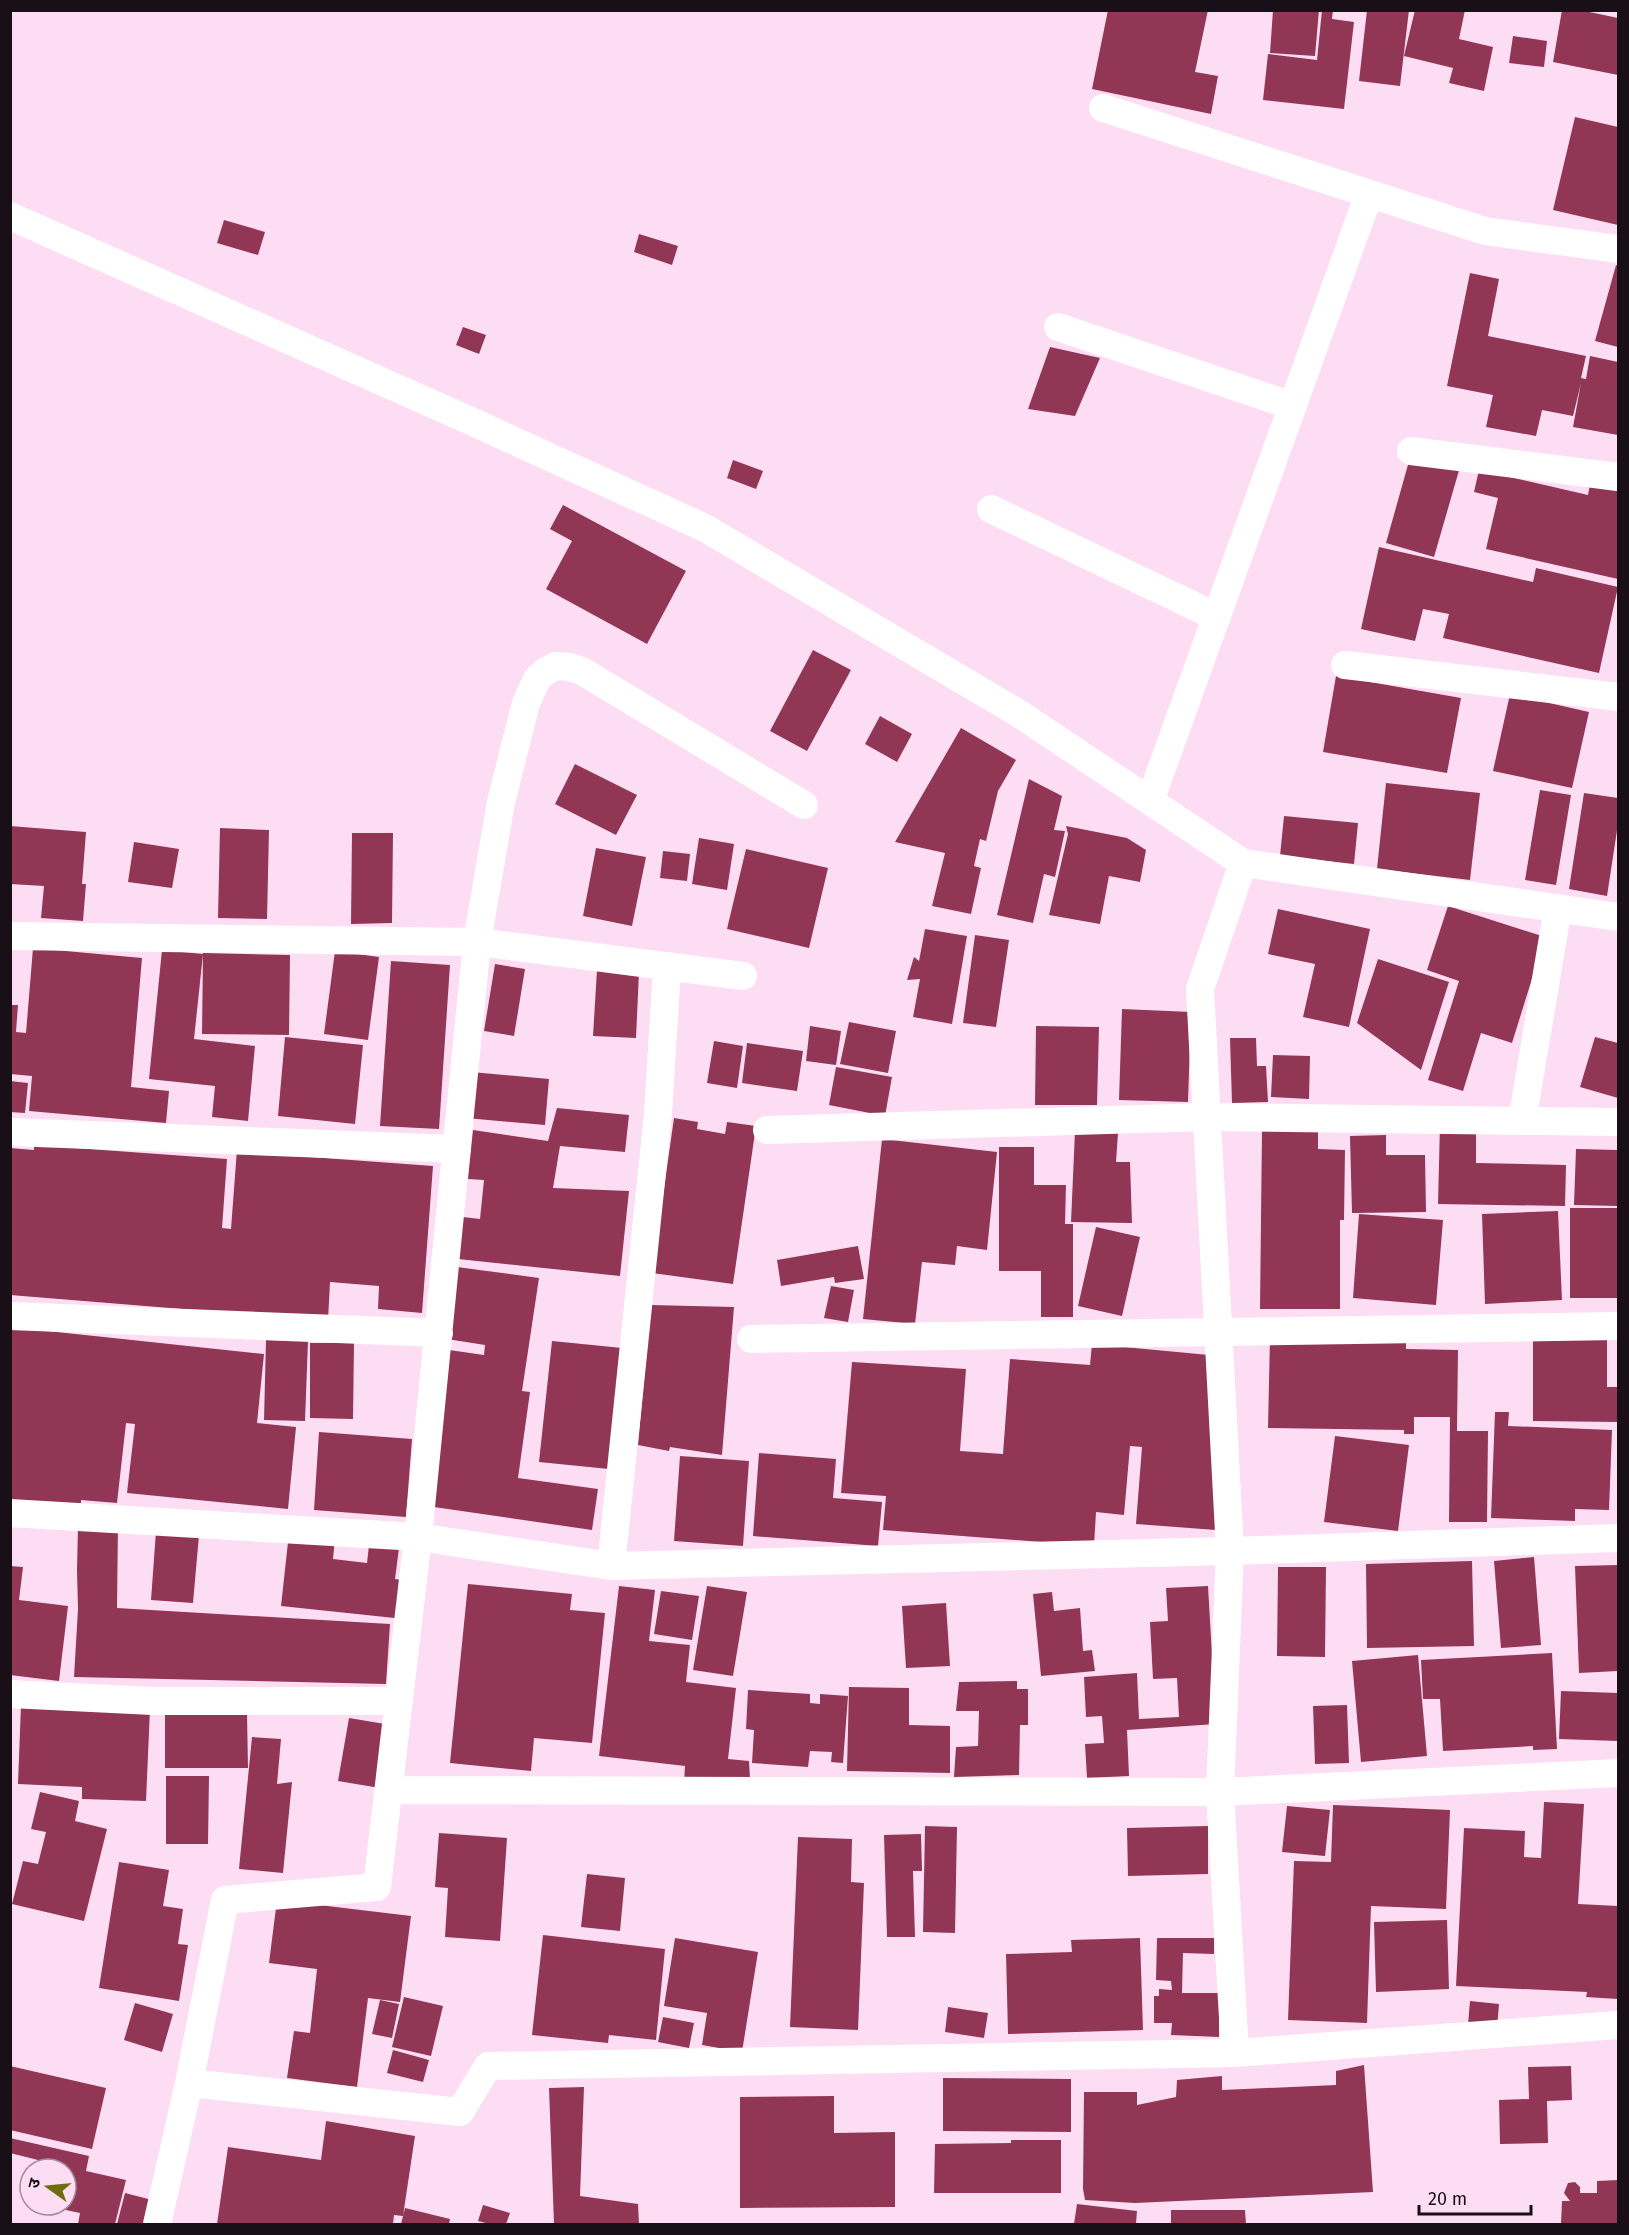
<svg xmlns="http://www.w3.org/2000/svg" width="1629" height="2235" font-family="'Fira Sans','Noto Sans Devanagari',sans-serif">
  <rect width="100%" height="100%" fill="#fdddf4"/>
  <path fill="#913655" d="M 1108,10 L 1208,10 L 1195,72 L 1218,76 L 1211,114 L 1092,89 Z
    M 1273,10 L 1319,10 L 1315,56 L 1270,53 Z
    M 1322,10 L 1333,10 L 1332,19 L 1354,22 L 1344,109 L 1263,100 L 1268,54 L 1317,60 Z
    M 1367,10 L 1409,10 L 1400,86 L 1359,81 Z
    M 1415,10 L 1465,10 L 1459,39 L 1493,47 L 1484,91 L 1449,83 L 1453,68 L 1404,56 Z
    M 1562,10 L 1580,10 L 1618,18 L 1618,75 L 1553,62 Z
    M 1513,36 L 1547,41 L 1544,67 L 1509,63 Z
    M 1575,117 L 1618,127 L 1618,225 L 1553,210 Z
    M 224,220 L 265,232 L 258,255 L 217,243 Z
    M 639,234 L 678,246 L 672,265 L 634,252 Z
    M 1616,265 L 1618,266 L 1618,347 L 1595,341 Z
    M 1470,273 L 1499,279 L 1488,336 L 1586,356 L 1581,378 L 1586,379 L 1590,356 L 1618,362 L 1618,435 L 1573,427 L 1581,383 L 1573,416 L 1542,410 L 1536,436 L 1486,427 L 1493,395 L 1447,386 Z
    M 463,327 L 486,335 L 479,354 L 456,345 Z
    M 1050,347 L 1100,358 L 1075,416 L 1028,409 Z
    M 1411,454 L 1460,467 L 1434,557 L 1386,543 Z
    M 733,460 L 763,471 L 756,489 L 727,478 Z
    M 1479,470 L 1588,495 L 1590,484 L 1618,490 L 1618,579 L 1486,549 L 1498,498 L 1474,492 Z
    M 563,505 L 686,571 L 647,644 L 546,589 L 572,541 L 550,529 Z
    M 1379,547 L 1533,582 L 1536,568 L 1618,587 L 1599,673 L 1443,638 L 1449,614 L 1423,609 L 1415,641 L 1361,629 Z
    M 813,650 L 851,670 L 807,751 L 770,731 Z
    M 1336,676 L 1461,698 L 1447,773 L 1323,752 Z
    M 1510,694 L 1589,712 L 1572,788 L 1493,771 Z
    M 880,716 L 912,734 L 897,762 L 865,744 Z
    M 961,728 L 1016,760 L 998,791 L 986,841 L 980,839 L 974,866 L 981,868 L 971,914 L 932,906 L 945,853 L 895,842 Z
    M 575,764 L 637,795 L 616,835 L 555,804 Z
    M 1029,779 L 1062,796 L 1054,830 L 1065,831 L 1055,877 L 1044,874 L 1033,923 L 997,915 Z
    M 1386,783 L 1480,793 L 1470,880 L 1377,869 Z
    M 1540,790 L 1571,795 L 1556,885 L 1525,880 Z
    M 1584,793 L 1618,798 L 1618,824 L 1607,896 L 1569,889 Z
    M 1284,816 L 1358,823 L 1354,864 L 1280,856 Z
    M 10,826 L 86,832 L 82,884 L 86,884 L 83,921 L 41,918 L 44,886 L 10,884 Z
    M 1066,826 L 1127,838 L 1146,850 L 1140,882 L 1109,876 L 1100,924 L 1049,915 L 1068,834 Z
    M 220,828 L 269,830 L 267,919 L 218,918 Z
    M 352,833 L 393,833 L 392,923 L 351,924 Z
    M 699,838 L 734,844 L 727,890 L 692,884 Z
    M 134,842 L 179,849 L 172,888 L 128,882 Z
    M 596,848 L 646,857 L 632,926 L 583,916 Z
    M 746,849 L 828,868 L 809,948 L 727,929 Z
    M 663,851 L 690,854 L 687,881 L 660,878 Z
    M 1448,906 L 1545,937 L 1512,1043 L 1481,1033 L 1463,1091 L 1428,1080 L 1459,981 L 1427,970 Z
    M 1278,909 L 1370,929 L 1349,1027 L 1303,1017 L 1315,964 L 1268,954 Z
    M 925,929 L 967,936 L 952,1024 L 913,1017 L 920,979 L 907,980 L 914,957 L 919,961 Z
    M 975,935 L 1009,940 L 996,1027 L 963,1023 Z
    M 33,948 L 142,958 L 131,1087 L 169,1091 L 166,1123 L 29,1111 L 32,1076 L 10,1074 L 10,1005 L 18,1005 L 16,1032 L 26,1033 Z
    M 162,950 L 203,954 L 194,1039 L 255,1046 L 248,1121 L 212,1117 L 215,1086 L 149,1079 Z
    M 335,951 L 379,957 L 368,1040 L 324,1034 Z
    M 203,953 L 290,955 L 289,1035 L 202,1034 Z
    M 1378,959 L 1449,982 L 1421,1070 L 1357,1023 Z
    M 391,961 L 450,965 L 439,1129 L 380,1126 Z
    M 495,964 L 525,969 L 514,1036 L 484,1031 Z
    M 597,970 L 639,972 L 636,1038 L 593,1036 Z
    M 1122,1009 L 1191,1012 L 1188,1102 L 1119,1100 Z
    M 849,1022 L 896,1031 L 888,1073 L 840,1064 Z
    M 810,1026 L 841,1031 L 836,1065 L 806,1061 Z
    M 1036,1026 L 1099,1027 L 1097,1105 L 1035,1105 Z
    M 285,1037 L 363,1045 L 355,1124 L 278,1116 Z
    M 1595,1037 L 1618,1043 L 1618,1098 L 1580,1087 Z
    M 1230,1038 L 1256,1038 L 1257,1066 L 1266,1066 L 1268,1102 L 1232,1103 Z
    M 714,1041 L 743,1046 L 737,1088 L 707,1083 Z
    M 747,1043 L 803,1051 L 797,1091 L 742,1083 Z
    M 1273,1055 L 1310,1056 L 1309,1099 L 1271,1097 Z
    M 836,1067 L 892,1077 L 885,1116 L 829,1105 Z
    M 471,1072 L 549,1079 L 545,1125 L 466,1118 Z
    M 10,1081 L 28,1083 L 25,1113 L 10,1112 Z
    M 557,1108 L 629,1115 L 625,1152 L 560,1146 L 553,1188 L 629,1191 L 620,1276 L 458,1259 L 463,1217 L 480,1219 L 484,1180 L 468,1179 L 473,1130 L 548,1141 Z
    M 674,1118 L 698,1122 L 697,1129 L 725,1134 L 727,1122 L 756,1126 L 733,1284 L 652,1273 Z
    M 1440,1124 L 1476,1125 L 1476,1163 L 1566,1165 L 1565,1206 L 1438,1204 Z
    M 1262,1130 L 1318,1131 L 1318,1149 L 1345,1150 L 1344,1220 L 1340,1220 L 1340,1309 L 1260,1309 Z
    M 1075,1131 L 1118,1133 L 1116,1162 L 1130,1162 L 1132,1223 L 1071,1222 Z
    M 1386,1135 L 1386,1155 L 1425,1155 L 1426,1212 L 1352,1213 L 1350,1136 Z
    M 882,1139 L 997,1152 L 987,1250 L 957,1246 L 955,1265 L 922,1262 L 915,1324 L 863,1319 Z
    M 34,1145 L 227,1159 L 222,1228 L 231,1229 L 237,1149 L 283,1155 L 433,1166 L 422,1313 L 378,1309 L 379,1286 L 330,1282 L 328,1321 L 10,1295 L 10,1148 L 34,1150 Z
    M 999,1147 L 1034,1147 L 1034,1185 L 1066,1185 L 1065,1224 L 1073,1224 L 1073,1317 L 1041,1317 L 1041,1271 L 999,1271 Z
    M 1576,1149 L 1618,1150 L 1618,1206 L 1574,1205 Z
    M 1570,1208 L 1618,1208 L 1618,1298 L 1570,1298 Z
    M 1558,1211 L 1562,1300 L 1485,1304 L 1482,1214 Z
    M 1359,1214 L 1443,1220 L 1436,1305 L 1353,1298 Z
    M 1096,1227 L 1140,1237 L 1122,1316 L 1078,1306 Z
    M 858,1246 L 864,1279 L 835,1283 L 834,1277 L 781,1286 L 777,1260 Z
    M 457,1267 L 539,1278 L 522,1391 L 530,1392 L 518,1478 L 598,1489 L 592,1530 L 427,1506 L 449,1350 L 484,1355 L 485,1345 L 447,1339 Z
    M 831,1286 L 854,1290 L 848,1322 L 824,1318 Z
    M 651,1305 L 734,1307 L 722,1455 L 670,1447 L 669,1451 L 638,1445 Z
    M 10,1327 L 264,1354 L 257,1423 L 296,1427 L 288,1509 L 127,1493 L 135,1424 L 126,1423 L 117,1503 L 81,1500 L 81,1507 L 10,1500 Z
    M 1270,1337 L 1406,1338 L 1406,1349 L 1458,1350 L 1457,1431 L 1488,1431 L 1487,1522 L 1449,1522 L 1450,1417 L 1414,1417 L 1414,1434 L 1404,1434 L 1404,1430 L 1268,1428 Z
    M 266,1340 L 308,1341 L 305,1421 L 264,1420 Z
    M 1533,1340 L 1607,1340 L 1607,1387 L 1618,1387 L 1618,1422 L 1533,1421 Z
    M 552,1341 L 622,1348 L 609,1469 L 539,1462 Z
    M 310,1343 L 354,1343 L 353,1419 L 310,1418 Z
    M 1092,1344 L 1209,1355 L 1216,1530 L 1136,1524 L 1142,1447 L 1130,1446 L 1124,1515 L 1096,1512 L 1094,1546 L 883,1530 L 886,1496 L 841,1493 L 852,1362 L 966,1369 L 960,1451 L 1003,1454 L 1010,1359 L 1090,1365 Z
    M 1495,1412 L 1509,1412 L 1508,1426 L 1612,1430 L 1609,1510 L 1575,1509 L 1575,1521 L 1491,1518 Z
    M 319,1432 L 412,1439 L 406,1517 L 314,1510 Z
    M 1335,1436 L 1409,1445 L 1398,1531 L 1324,1522 Z
    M 759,1453 L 836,1459 L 833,1498 L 882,1502 L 878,1546 L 753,1536 Z
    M 680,1456 L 749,1461 L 743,1546 L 674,1541 Z
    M 118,1523 L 117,1608 L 390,1624 L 386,1684 L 74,1677 L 78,1609 L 77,1570 L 78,1526 Z
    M 156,1531 L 199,1535 L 193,1603 L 151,1600 Z
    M 289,1533 L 335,1538 L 333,1559 L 367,1563 L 369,1545 L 399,1548 L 395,1579 L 408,1581 L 404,1619 L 281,1606 Z
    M 1534,1557 L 1541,1645 L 1501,1648 L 1494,1561 Z
    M 1472,1561 L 1474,1646 L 1367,1648 L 1366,1564 Z
    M 1618,1565 L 1618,1671 L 1579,1673 L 1575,1566 Z
    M 10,1566 L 23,1567 L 19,1600 L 68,1606 L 59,1681 L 10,1675 Z
    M 1278,1567 L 1326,1567 L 1325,1657 L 1277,1656 Z
    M 468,1584 L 572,1594 L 570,1610 L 605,1613 L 592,1743 L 534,1738 L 531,1771 L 450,1763 Z
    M 619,1586 L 655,1590 L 649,1641 L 690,1645 L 686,1682 L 736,1688 L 728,1759 L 749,1761 L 750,1779 L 684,1783 L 685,1766 L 599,1756 Z
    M 707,1586 L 747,1592 L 733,1676 L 693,1670 Z
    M 1208,1586 L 1216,1724 L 1127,1730 L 1129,1776 L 1087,1778 L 1085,1744 L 1104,1743 L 1102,1716 L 1086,1717 L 1084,1677 L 1137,1673 L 1139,1719 L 1179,1717 L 1177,1678 L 1153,1679 L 1150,1622 L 1168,1621 L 1166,1588 Z
    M 661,1591 L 699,1596 L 692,1640 L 654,1634 Z
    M 1052,1592 L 1054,1611 L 1080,1608 L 1083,1651 L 1092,1650 L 1095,1671 L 1041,1676 L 1033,1594 Z
    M 946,1603 L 950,1666 L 906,1668 L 902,1606 Z
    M 1552,1653 L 1557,1749 L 1533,1750 L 1533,1746 L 1443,1751 L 1440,1699 L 1423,1699 L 1421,1660 Z
    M 1418,1655 L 1427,1756 L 1361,1762 L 1352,1661 Z
    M 1017,1681 L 1017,1689 L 1028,1689 L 1028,1725 L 1020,1725 L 1019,1775 L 954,1777 L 956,1747 L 978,1746 L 979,1711 L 956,1711 L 959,1682 Z
    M 849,1687 L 909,1688 L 909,1725 L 950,1726 L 950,1773 L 847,1771 Z
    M 748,1690 L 810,1694 L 810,1703 L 820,1704 L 820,1694 L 848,1696 L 843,1763 L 831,1762 L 832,1752 L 810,1751 L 808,1767 L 752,1763 L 754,1730 L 746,1729 Z
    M 1561,1691 L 1618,1693 L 1618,1741 L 1559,1739 Z
    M 21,1705 L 150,1709 L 146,1801 L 82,1799 L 82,1787 L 18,1784 Z
    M 1347,1705 L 1349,1763 L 1315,1764 L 1313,1706 Z
    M 165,1713 L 247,1713 L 248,1768 L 165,1768 Z
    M 349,1718 L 391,1725 L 380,1788 L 338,1781 Z
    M 252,1737 L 281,1739 L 277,1784 L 292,1782 L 283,1873 L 239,1869 Z
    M 166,1776 L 209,1776 L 208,1844 L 166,1844 Z
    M 40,1792 L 79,1801 L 75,1821 L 107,1829 L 84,1921 L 12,1904 L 23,1861 L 38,1864 L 46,1832 L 31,1829 Z
    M 1544,1802 L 1584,1804 L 1578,1904 L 1618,1906 L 1618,1999 L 1586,1997 L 1587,1992 L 1456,1986 L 1464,1828 L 1525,1831 L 1524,1857 L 1541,1858 Z
    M 1333,1805 L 1450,1810 L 1446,1909 L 1371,1906 L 1367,2023 L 1288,2020 L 1294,1861 L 1331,1862 Z
    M 1287,1806 L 1330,1810 L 1325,1856 L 1282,1852 Z
    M 925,1826 L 957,1827 L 955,1933 L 923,1932 Z
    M 1208,1826 L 1208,1874 L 1128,1876 L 1127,1828 Z
    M 439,1833 L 507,1838 L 500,1941 L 445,1937 L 448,1888 L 435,1887 Z
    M 921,1834 L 922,1871 L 913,1871 L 915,1937 L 887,1937 L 884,1835 Z
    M 798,1837 L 852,1839 L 851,1882 L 864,1883 L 858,2030 L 790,2027 Z
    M 119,1862 L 169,1870 L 163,1906 L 183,1909 L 178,1944 L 188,1945 L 179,2001 L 99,1988 Z
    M 587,1874 L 625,1878 L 620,1931 L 581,1927 Z
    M 277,1900 L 411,1916 L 400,2002 L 368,1998 L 357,2087 L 287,2078 L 294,2031 L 310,2033 L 317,1969 L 269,1963 Z
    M 1447,1920 L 1449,1989 L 1376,1992 L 1374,1922 Z
    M 543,1935 L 665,1949 L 656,2040 L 609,2035 L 608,2043 L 532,2035 Z
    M 675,1938 L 758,1952 L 742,2052 L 702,2045 L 707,2013 L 664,2006 Z
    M 1140,1938 L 1143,2030 L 1008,2034 L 1006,1954 L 1072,1952 L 1071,1940 Z
    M 1157,1938 L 1214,1938 L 1214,1954 L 1183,1953 L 1182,1993 L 1219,1993 L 1219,2037 L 1171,2035 L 1172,2023 L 1154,2023 L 1154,1996 L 1159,1996 L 1159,1989 L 1172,1990 L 1171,1981 L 1156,1980 Z
    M 404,1997 L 443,2006 L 431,2056 L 392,2047 Z
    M 380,2000 L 399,2004 L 392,2038 L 372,2034 Z
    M 1470,2001 L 1499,2004 L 1497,2028 L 1468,2025 Z
    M 135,2003 L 173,2014 L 162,2052 L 124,2040 Z
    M 948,2007 L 988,2013 L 984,2038 L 945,2032 Z
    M 663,2017 L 694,2023 L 689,2048 L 658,2042 Z
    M 393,2050 L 429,2060 L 423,2082 L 387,2073 Z
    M 1364,2065 L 1373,2192 L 1135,2203 L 1085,2200 L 1083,2189 L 1084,2092 L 1137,2092 L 1137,2105 L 1176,2097 L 1177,2080 L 1222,2076 L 1222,2090 L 1336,2085 L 1336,2071 Z
    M 10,2066 L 106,2088 L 92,2149 L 10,2130 Z
    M 1571,2066 L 1572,2100 L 1547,2101 L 1548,2143 L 1500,2144 L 1499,2100 L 1529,2099 L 1528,2067 Z
    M 943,2078 L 1071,2079 L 1071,2132 L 943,2131 Z
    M 584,2087 L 580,2196 L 638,2204 L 639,2224 L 554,2224 L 549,2088 Z
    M 834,2096 L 834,2133 L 895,2132 L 895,2207 L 740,2208 L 740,2097 Z
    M 326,2121 L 415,2136 L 403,2216 L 394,2215 L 393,2224 L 217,2224 L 228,2147 L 321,2160 Z
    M 10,2138 L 89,2156 L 86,2171 L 126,2180 L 115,2224 L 78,2224 L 80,2213 L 47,2206 L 66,2205 L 66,2169 L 36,2169 L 38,2160 L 10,2153 Z
    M 1011,2140 L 1061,2140 L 1061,2193 L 934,2193 L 935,2144 L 1011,2143 Z
    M 1618,2180 L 1618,2224 L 1561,2224 L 1562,2201 L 1570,2201 L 1564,2193 L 1568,2183 L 1575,2182 L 1580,2187 L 1580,2193 L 1597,2193 L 1597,2181 Z
    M 125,2193 L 160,2202 L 154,2224 L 117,2224 Z
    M 1077,2204 L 1137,2211 L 1136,2224 L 1074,2224 Z
    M 483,2205 L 510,2213 L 506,2224 L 490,2224 L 478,2221 Z
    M 405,2208 L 450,2219 L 449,2224 L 401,2224 Z
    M 1171,2210 L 1245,2210 L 1246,2224 L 1171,2224 Z"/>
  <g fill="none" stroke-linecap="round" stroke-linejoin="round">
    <path stroke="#fff" stroke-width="28" d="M 1103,108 L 1485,231 L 1618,249
      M 10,216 L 464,418 L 705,528 L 1018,713 L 1243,863
      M 1058,327 L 1293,406
      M 1411,451 L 1618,477
      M 991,509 L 1217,617
      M 1345,665 L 1618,697
      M 1150,801 L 1369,194
      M 804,805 L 582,671 L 570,667 L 556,666 L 546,671 L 537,679 L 526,703 L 501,802 L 477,942 L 418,1537 L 611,1566 L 1230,1551 L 1618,1538
      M 10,936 L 477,942 L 743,976
      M 1522,1121 L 1558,908
      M 767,1130 L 1207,1117 L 1618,1122
      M 10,1132 L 457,1149
      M 10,1316 L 439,1333
      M 751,1339 L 1618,1326
      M 10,1513 L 418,1537 L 377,1887 L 225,1900 L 189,2083 L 157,2224
      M 611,1566 L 658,1114 L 667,968
      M 10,1694 L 153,1701 L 399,1701
      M 1618,1773 L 1220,1792 L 1235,2053 L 1618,2025
      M 389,1790 L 1220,1792 L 1230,1551 L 1200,989 L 1243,863 L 1618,917
      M 189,2083 L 460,2112 L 488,2066 L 1235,2053"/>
  </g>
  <rect width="1629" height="2235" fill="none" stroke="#190f17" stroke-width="24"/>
  <g transform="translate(48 2187) rotate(285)"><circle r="28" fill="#fdddf4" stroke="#a28b9c" stroke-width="1.5"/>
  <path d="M0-4.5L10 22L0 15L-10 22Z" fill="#716d0b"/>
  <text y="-9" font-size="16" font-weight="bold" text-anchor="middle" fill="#190f17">उ</text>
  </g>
  <path d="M1419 2205v9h112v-9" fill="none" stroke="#190f17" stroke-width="3"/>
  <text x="1428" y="2205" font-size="18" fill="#190f17" stroke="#fdddf4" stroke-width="4.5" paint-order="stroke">20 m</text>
</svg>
